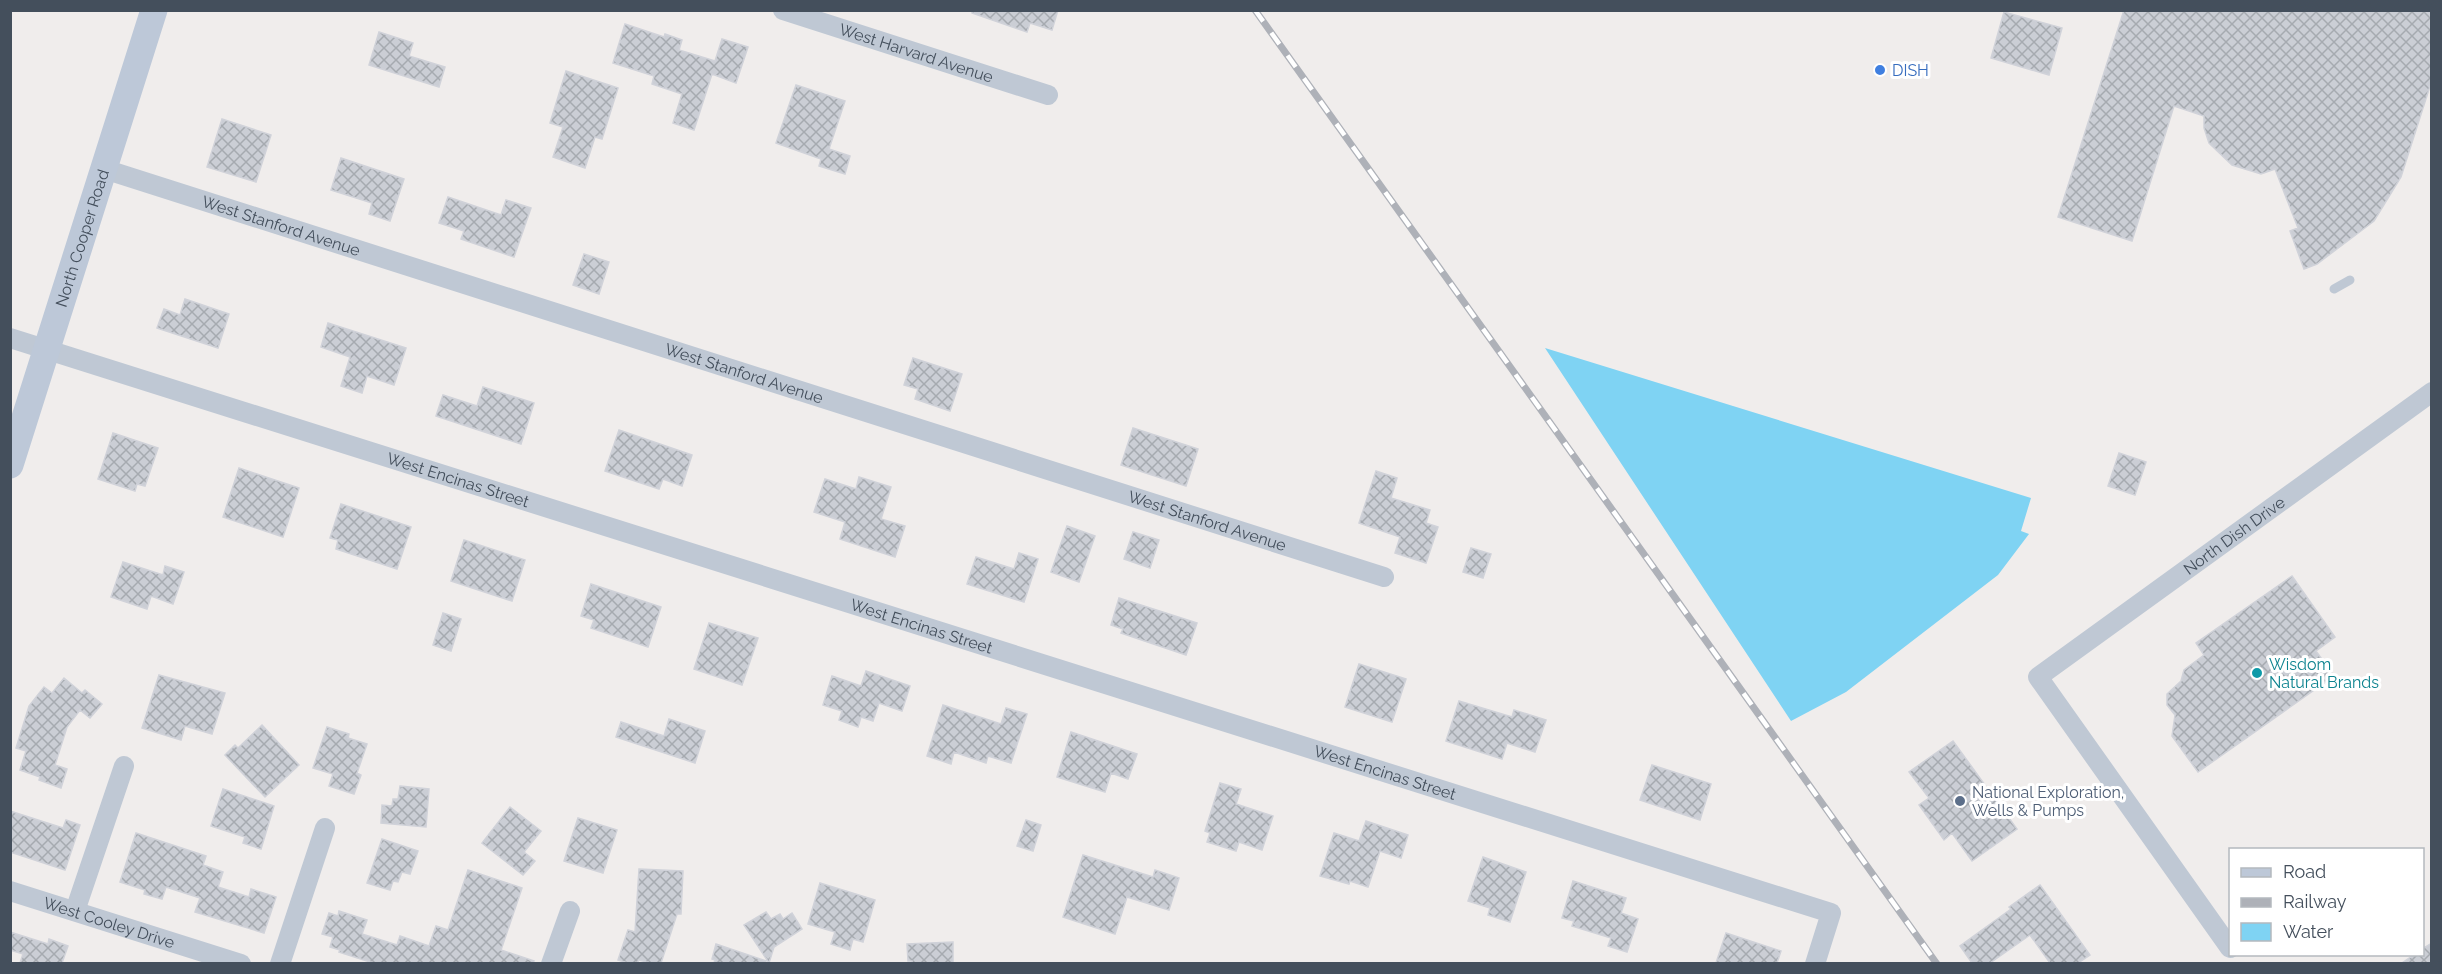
<svg xmlns="http://www.w3.org/2000/svg" width="2442" height="974" font-family="Raleway,sans-serif">
  <defs>
    <pattern id="building-cross-hatch" width="8" height="8" patternUnits="userSpaceOnUse" patternTransform="scale(1.5)"><rect width="8" height="8" fill="#cbced5"/><path d="M0 0l8 8M0 8l8-8" fill="none" stroke="#a6aab0"/></pattern>
  </defs>
  <rect width="100%" height="100%" fill="#f0edec"/>
  <path fill="#7fd3f3" d="M 1545,348 L 2031,498 L 2021,531 L 2029,534 L 1998,575 L 1846,692 L 1791,721 Z"/>
  <path fill="url(#building-cross-hatch)" stroke="#d0d2d9" stroke-width="1.5" d="M 972,10 L 1058,10 L 1052,30 L 1030,23 L 1027,32 L 972,13 Z
    M 2124,10 L 2432,10 L 2432,80 L 2401,177 L 2374,221 L 2317,264 L 2304,269 L 2290,231 L 2298,228 L 2275,169 L 2261,174 L 2232,165 L 2209,143 L 2204,128 L 2204,116 L 2174,106 L 2132,241 L 2058,217 Z
    M 2004,12 L 2062,28 L 2049,75 L 1991,58 Z
    M 625,24 L 664,37 L 665,34 L 682,40 L 679,50 L 715,61 L 722,39 L 748,47 L 736,83 L 712,74 L 694,130 L 673,123 L 682,94 L 652,84 L 654,76 L 613,63 Z
    M 379,32 L 413,43 L 409,56 L 445,67 L 439,87 L 369,65 Z
    M 566,71 L 618,88 L 602,139 L 595,137 L 585,168 L 553,157 L 563,127 L 550,123 Z
    M 796,85 L 845,101 L 829,149 L 850,156 L 845,174 L 819,166 L 821,159 L 776,143 Z
    M 222,119 L 271,135 L 256,182 L 207,167 Z
    M 341,158 L 404,179 L 390,221 L 369,214 L 372,203 L 331,190 Z
    M 448,197 L 501,215 L 506,200 L 531,208 L 514,257 L 461,239 L 464,231 L 439,223 Z
    M 584,254 L 609,262 L 599,294 L 573,285 Z
    M 185,299 L 229,314 L 218,348 L 157,328 L 164,309 L 180,315 Z
    M 328,323 L 406,348 L 394,385 L 367,376 L 362,393 L 341,386 L 350,357 L 321,347 Z
    M 913,358 L 962,374 L 950,411 L 915,399 L 918,389 L 904,385 Z
    M 483,387 L 534,403 L 521,444 L 436,416 L 443,395 L 477,406 Z
    M 1133,428 L 1198,449 L 1186,486 L 1121,465 Z
    M 619,430 L 692,455 L 682,486 L 663,479 L 659,489 L 605,471 Z
    M 113,433 L 158,448 L 145,486 L 137,484 L 135,491 L 98,479 Z
    M 2119,453 L 2146,462 L 2135,495 L 2108,486 Z
    M 239,468 L 299,488 L 283,537 L 223,517 Z
    M 1376,471 L 1397,478 L 1391,498 L 1430,510 L 1426,523 L 1438,527 L 1426,563 L 1395,553 L 1400,537 L 1359,523 Z
    M 859,477 L 891,487 L 881,519 L 905,526 L 895,557 L 840,539 L 845,522 L 814,512 L 825,479 L 856,489 Z
    M 341,504 L 411,527 L 397,569 L 336,549 L 338,540 L 330,538 Z
    M 1067,526 L 1095,536 L 1079,582 L 1051,572 Z
    M 1133,532 L 1159,540 L 1150,568 L 1124,559 Z
    M 464,540 L 525,560 L 512,601 L 451,581 Z
    M 1471,548 L 1491,554 L 1483,578 L 1463,572 Z
    M 1019,553 L 1038,559 L 1024,602 L 967,584 L 976,557 L 1014,569 Z
    M 123,562 L 163,575 L 165,566 L 184,572 L 173,604 L 151,596 L 147,609 L 111,597 Z
    M 2292,576 L 2335,637 L 2316,651 L 2334,676 L 2198,772 L 2172,736 L 2175,715 L 2167,705 L 2167,694 L 2181,681 L 2184,670 L 2204,655 L 2196,643 Z
    M 591,584 L 661,607 L 648,647 L 591,628 L 594,620 L 581,616 Z
    M 1119,598 L 1197,623 L 1186,655 L 1121,633 L 1123,629 L 1111,625 Z
    M 443,613 L 461,619 L 451,651 L 433,645 Z
    M 709,623 L 758,638 L 742,685 L 694,669 Z
    M 1359,664 L 1406,679 L 1392,722 L 1345,707 Z
    M 866,671 L 910,686 L 902,711 L 879,703 L 873,721 L 861,717 L 858,727 L 839,720 L 842,711 L 823,705 L 832,676 L 861,686 Z
    M 159,675 L 225,693 L 212,734 L 185,726 L 181,740 L 142,728 Z
    M 64,678 L 82,693 L 85,690 L 102,704 L 90,718 L 80,710 L 67,727 L 55,765 L 67,769 L 61,788 L 39,780 L 40,777 L 20,770 L 26,751 L 16,748 L 29,706 L 44,687 L 52,693 Z
    M 1459,701 L 1512,717 L 1514,710 L 1546,720 L 1535,752 L 1507,743 L 1502,759 L 1446,741 Z
    M 943,705 L 1001,724 L 1006,708 L 1027,714 L 1011,763 L 988,756 L 986,763 L 954,752 L 951,764 L 927,756 Z
    M 669,719 L 705,731 L 695,763 L 616,737 L 621,722 L 664,736 Z
    M 262,725 L 299,765 L 265,797 L 225,755 L 235,745 L 238,748 Z
    M 327,727 L 349,734 L 348,738 L 367,744 L 357,773 L 361,775 L 354,794 L 329,786 L 333,774 L 313,768 Z
    M 1071,732 L 1137,754 L 1128,779 L 1111,773 L 1105,792 L 1057,777 Z
    M 1953,741 L 2017,829 L 1972,861 L 1952,833 L 1944,840 L 1919,805 L 1929,798 L 1909,772 Z
    M 1652,765 L 1711,784 L 1700,820 L 1640,800 Z
    M 1220,783 L 1241,789 L 1236,804 L 1273,816 L 1262,850 L 1239,842 L 1236,851 L 1207,842 L 1210,833 L 1205,831 Z
    M 400,786 L 429,789 L 426,827 L 381,823 L 382,805 L 392,806 L 393,799 L 398,799 Z
    M 223,789 L 274,806 L 261,849 L 243,843 L 245,837 L 211,826 Z
    M 510,807 L 541,831 L 524,852 L 535,861 L 523,875 L 482,843 Z
    M 10,811 L 63,828 L 66,820 L 80,825 L 65,870 L 10,852 Z
    M 578,818 L 617,830 L 603,873 L 564,861 Z
    M 1026,820 L 1041,825 L 1033,851 L 1017,846 Z
    M 1366,821 L 1408,835 L 1401,858 L 1380,851 L 1368,887 L 1350,881 L 1349,884 L 1320,876 L 1334,833 L 1359,841 Z
    M 136,833 L 206,856 L 203,865 L 223,872 L 218,887 L 249,897 L 251,889 L 276,897 L 264,933 L 195,912 L 200,898 L 166,887 L 162,899 L 144,894 L 145,890 L 120,882 Z
    M 382,839 L 418,851 L 410,874 L 402,872 L 398,882 L 393,881 L 390,890 L 367,883 Z
    M 1083,855 L 1153,877 L 1155,870 L 1179,878 L 1169,910 L 1127,897 L 1115,934 L 1063,917 Z
    M 1483,857 L 1526,872 L 1510,922 L 1488,915 L 1490,908 L 1468,901 Z
    M 639,869 L 683,871 L 681,914 L 677,914 L 661,963 L 650,963 L 639,960 L 637,963 L 628,963 L 618,960 L 628,930 L 635,932 Z
    M 468,870 L 522,888 L 501,950 L 534,961 L 533,963 L 373,963 L 339,952 L 340,950 L 330,947 L 333,937 L 322,934 L 329,913 L 338,916 L 339,911 L 367,920 L 362,934 L 397,945 L 400,936 L 429,946 L 436,926 L 448,930 Z
    M 1573,881 L 1626,898 L 1621,913 L 1638,919 L 1627,952 L 1608,946 L 1611,938 L 1572,926 L 1574,921 L 1562,918 Z
    M 820,883 L 875,900 L 863,942 L 853,939 L 850,950 L 831,944 L 835,932 L 808,924 Z
    M 2040,885 L 2090,955 L 2078,963 L 2050,963 L 2030,935 L 1990,963 L 1972,963 L 1960,946 L 2011,909 L 2009,907 Z
    M 766,912 L 771,919 L 780,914 L 783,919 L 792,913 L 802,929 L 774,947 L 769,963 L 744,925 Z
    M 10,932 L 48,944 L 49,939 L 68,946 L 62,963 L 20,963 L 23,954 L 10,950 Z
    M 1726,933 L 1781,951 L 1777,963 L 1716,963 Z
    M 953,942 L 953,963 L 912,963 L 912,961 L 908,961 L 907,944 Z
    M 2432,943 L 2432,963 L 2402,963 L 2415,954 L 2422,954 L 2422,949 Z
    M 716,944 L 766,961 L 765,963 L 714,963 L 715,960 L 712,959 Z"/>
  <g fill="none" stroke-linecap="round" stroke-linejoin="round">
    <path stroke="#bfc8d4" stroke-width="9" d="M 2334,289 L 2350,280"/>
    <g stroke="#bfc8d4" stroke-width="20">
      <path id="s1" d="M 783,10 L 1048,95"/>
      <path id="s2" d="M 104,169 L 1384,577"/>
      <path id="s3" d="M 10,338 L 1831,913 L 1815,964"/>
      <path id="s4" d="M 10,891 L 241,964"/>
      <path d="M 75,911 L 124,766"/>
      <path id="s5" d="M 2230,948 L 2038,677 L 2432,392"/>
      <path d="M 280,964 L 325,828"/>
      <path d="M 551,964 L 570,911"/>
    </g>
    <path stroke="#bdc8d8" stroke-width="27" id="s6" d="M 10,465 L 154,10"/>
    <g stroke="#aeb1b8" stroke-width="7">
      <path id="rail" d="M 1255,10 L 1937,964"/>
    </g>
    <use href="#rail" stroke="#fff" stroke-width="4.5" stroke-dasharray="14" stroke-linecap="butt"/>
  </g>
  <circle fill="#3f7fe0" stroke="#fff" stroke-width="2" cx="1880" cy="70" r="6"/>
  <circle fill="#0f9aa8" stroke="#fff" stroke-width="2" cx="2257" cy="673" r="6"/>
  <circle fill="#5c6f8a" stroke="#fff" stroke-width="2" cx="1960" cy="801" r="6"/>
  <g text-anchor="middle" dominant-baseline="central" stroke-width="6" stroke-linejoin="round" paint-order="stroke">
    <g font-size="16" fill="#444f5c" stroke="#fff">
      <text stroke="none"><textPath href="#s1" startOffset="140">West Harvard Avenue</textPath></text>
      <text stroke="none"><textPath href="#s2" startOffset="186">West Stanford Avenue</textPath></text>
      <text stroke="none"><textPath href="#s6" startOffset="238">North Cooper Road</textPath></text>
      <text stroke="none"><textPath href="#s2" startOffset="672">West Stanford Avenue</textPath></text>
      <text stroke="none"><textPath href="#s3" startOffset="470">West Encinas Street</textPath></text>
      <text stroke="none"><textPath href="#s2" startOffset="1158">West Stanford Avenue</textPath></text>
      <text stroke="none"><textPath href="#s5" startOffset="574">North Dish Drive</textPath></text>
      <text stroke="none"><textPath href="#s3" startOffset="956">West Encinas Street</textPath></text>
      <text stroke="none"><textPath href="#s3" startOffset="1442">West Encinas Street</textPath></text>
      <text stroke="none"><textPath href="#s4" startOffset="104">West Cooley Drive</textPath></text>
    </g>
    <g font-size="16" fill="#366cbe" stroke="#fff" text-anchor="start">
      <text x="1892" y="70">DISH</text>
    </g>
    <g font-size="16" fill="#0d838f" stroke="#fff" text-anchor="start">
      <text x="2269" y="664">Wisdom<tspan x="2269" dy="18">Natural Brands</tspan></text>
    </g>
    <g font-size="16" fill="#4e5e75" stroke="#fff" text-anchor="start">
      <text x="1972" y="792">National Exploration,<tspan x="1972" dy="18">Wells &amp; Pumps</tspan></text>
    </g>
  </g>
  <rect width="2442" height="974" fill="none" stroke="#444f5c" stroke-width="24"/>
  <rect x="2229" y="848" width="195" height="108" fill="#ffffff" stroke="#b4b9be" stroke-width="1.5"/>
  <rect x="2241" y="868" width="30" height="9" fill="#bdc8d8" stroke="#b4b9be" stroke-width="1.5"/>
  <text x="2283" y="878" font-size="18" fill="#444f5c">Road</text>
  <rect x="2241" y="898" width="30" height="9" fill="#aeb1b8" stroke="#b4b9be" stroke-width="1.5"/>
  <text x="2283" y="908" font-size="18" fill="#444f5c">Railway</text>
  <rect x="2241" y="923" width="30" height="18" fill="#7fd3f3" stroke="#b4b9be" stroke-width="1.5"/>
  <text x="2283" y="938" font-size="18" fill="#444f5c">Water</text>
</svg>
